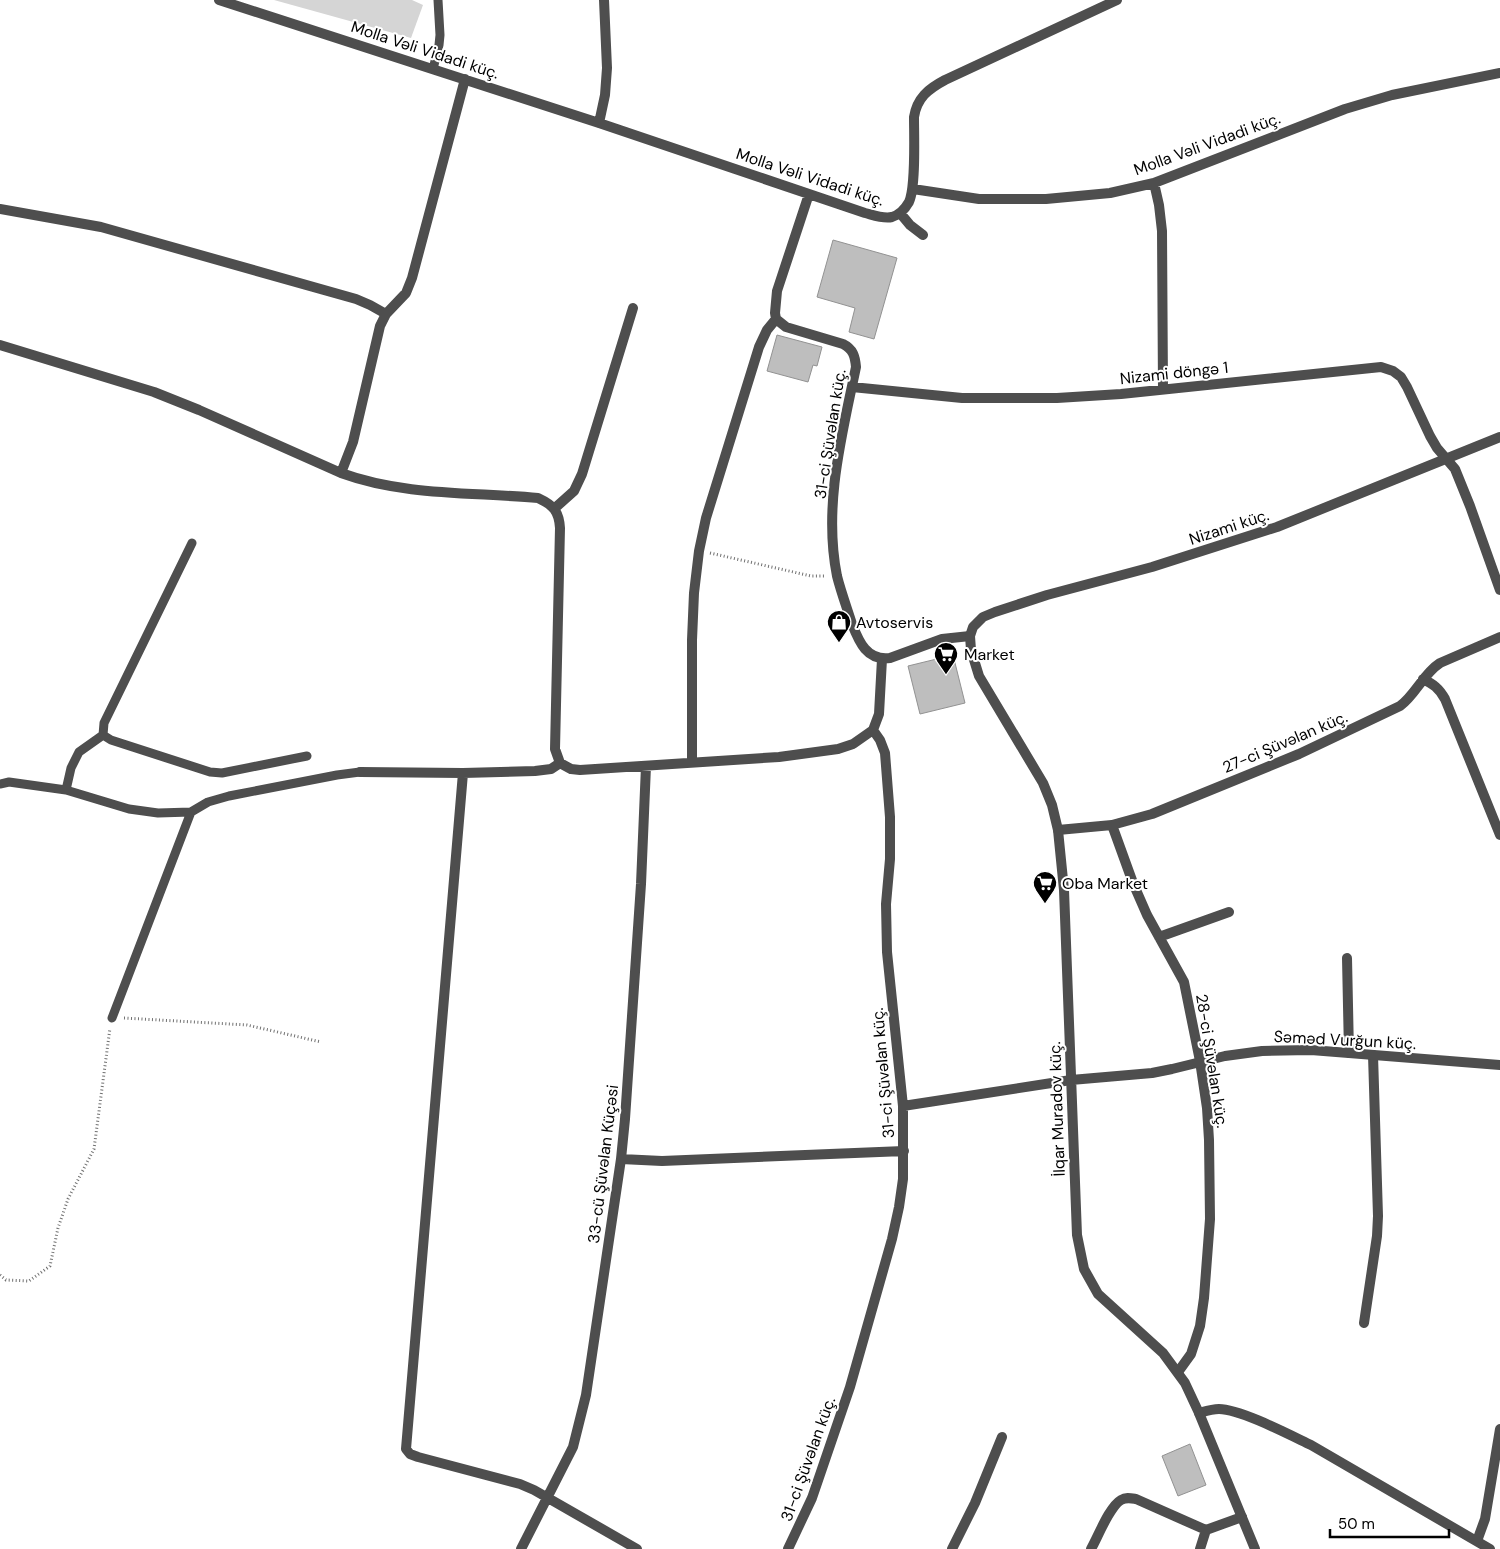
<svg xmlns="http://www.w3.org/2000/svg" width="1500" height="1549" font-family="'DM Sans',sans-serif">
  <rect width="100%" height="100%" fill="#fff"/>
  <path fill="#d5d5d5" d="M 274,0 L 412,0 L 423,5 L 411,38 Z"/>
  <path fill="#bebebe" stroke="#929292" d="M 833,240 L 897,258 L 874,339 L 849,332 L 855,308 L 817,297 Z
    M 777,335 L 822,347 L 817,366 L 813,365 L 808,382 L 767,371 Z
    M 953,655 L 965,703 L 920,714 L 908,666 Z
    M 1190,1444 L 1206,1485 L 1178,1496 L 1162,1456 Z"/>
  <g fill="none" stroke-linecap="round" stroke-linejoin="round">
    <path stroke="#707070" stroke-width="3" stroke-dasharray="1 2.5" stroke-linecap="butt" d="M 710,553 L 811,576 L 826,576
      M 124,1018 L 247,1025 L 321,1042
      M 0,1275 L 6,1280 L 29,1281 L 50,1266 L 58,1228 L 68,1199 L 94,1149 L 110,1028"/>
    <path stroke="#4e4e4e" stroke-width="9" d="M 433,69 L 439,45 L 440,35 L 438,0
      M 192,543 L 104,723 L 103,735 L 111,740 L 210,772 L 222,773 L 307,756
      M 0,784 L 9,782 L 66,790 L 129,809 L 158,813 L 191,812
      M 66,790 L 71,768 L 79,752 L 103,735
      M 112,1018 L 191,812 L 208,802 L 229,796 L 337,775 L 360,772"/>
    <path stroke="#4e4e4e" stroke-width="10" d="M 219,0 L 599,123 L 865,213 C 873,215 883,219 892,217 C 899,215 905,209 909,202 C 916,187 914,136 914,117 C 917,98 928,89 945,80 L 1117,0
      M 599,123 L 605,95 L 607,68 L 604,0
      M 1154,183 L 1159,205 L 1162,231 L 1163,389
      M 913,189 L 979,199 L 1046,199 L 1110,193 L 1154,183 L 1345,109 L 1392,95 L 1500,73
      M 809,194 L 777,291 L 775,313 L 776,319 L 786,327 L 843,344 C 853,349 855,356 856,367 C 842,435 823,506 837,576 C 841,592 847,608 852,624 C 859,642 867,661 890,658 L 942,639 L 970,636
      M 0,209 L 101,227 L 356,299 L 370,305 L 386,314
      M 900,213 L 910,225 L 923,235
      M 0,345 L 154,392 L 199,410 L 341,473 C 404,496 472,492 538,498 C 553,505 559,511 560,528 L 555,749 L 560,763 L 571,769 L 580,770 L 779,757 L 838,749 L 853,744 L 873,730 L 879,714 L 882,659
      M 852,387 L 962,398 L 1057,398 L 1121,394 L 1381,367 L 1393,371 L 1401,377 L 1407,387 L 1430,436 L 1437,448 L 1455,469 L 1470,506 L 1500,590
      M 341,473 L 353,442 L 380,326 L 386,314 L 406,293 L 412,278 L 465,79
      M 555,508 L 574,491 L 582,474 L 633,308
      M 1423,679 C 1433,684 1439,688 1445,699 L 1500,835
      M 692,763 L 692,640 L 694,593 L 699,551 L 706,518 L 759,347 L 767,330 L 776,319
      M 360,772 L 463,773 L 535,771 L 551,769 L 560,763
      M 463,773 L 406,1449 L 410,1454 L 418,1457 L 520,1484 L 534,1490 L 637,1549
      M 1112,825 L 1133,883 L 1147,915 L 1184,982 L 1200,1061 L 1207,1108 L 1209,1140 L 1210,1219 L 1204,1298 L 1200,1326 L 1191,1354 L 1178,1372
      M 1058,830 L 1112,825 L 1152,814 L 1299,754 L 1400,706 C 1416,694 1423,674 1440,663 L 1500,637
      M 1159,937 L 1229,912
      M 1347,958 L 1349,1053
      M 903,1106 L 1071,1080
      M 621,1159 L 662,1161 L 904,1151
      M 1364,1323 L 1377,1236 L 1378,1216 L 1373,1055
      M 1199,1413 C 1206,1411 1212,1409 1219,1409 C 1240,1409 1290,1435 1311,1445 L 1490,1549
      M 1477,1541 L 1485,1519 L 1500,1429
      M 521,1549 L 573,1447 L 586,1395 L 621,1159 L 625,1119 L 641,884 L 646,766
      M 788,1549 L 812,1498 L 850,1387 L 892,1239 L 899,1207 L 903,1179 L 903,1106 L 887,952 L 886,904 L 890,859 L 890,817 L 885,753 L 880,740 L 873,730
      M 952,1549 L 975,1503 L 1002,1437
      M 1091,1549 C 1098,1537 1109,1507 1121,1500 C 1126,1497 1130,1498 1136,1499 L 1206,1530
      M 1200,1549 L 1206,1530 L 1242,1517"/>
    <path stroke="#4e4e4e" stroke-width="10" d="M 1071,1080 L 1152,1073 L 1172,1069 L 1225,1056 L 1262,1051 L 1311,1050 L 1500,1065
      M 1255,1549 L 1199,1413 L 1185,1383 L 1163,1353 L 1098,1294 L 1084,1269 L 1077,1235 L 1064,890 L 1058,830 L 1052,805 L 1043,783 L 979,676 L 971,650 L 970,636 L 973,627 L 983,617 L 995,612 L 1047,595 L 1152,567 L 1277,527 L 1500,437"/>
  </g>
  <defs>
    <g id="shop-pin" transform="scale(1.25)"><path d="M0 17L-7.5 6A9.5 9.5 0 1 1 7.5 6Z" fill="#000" stroke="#fff"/><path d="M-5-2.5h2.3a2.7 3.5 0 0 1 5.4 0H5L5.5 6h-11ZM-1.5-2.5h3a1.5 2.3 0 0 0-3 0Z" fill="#fff"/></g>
    <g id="supermarket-pin" transform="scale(1.25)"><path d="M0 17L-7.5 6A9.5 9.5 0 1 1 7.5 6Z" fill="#000" stroke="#fff"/><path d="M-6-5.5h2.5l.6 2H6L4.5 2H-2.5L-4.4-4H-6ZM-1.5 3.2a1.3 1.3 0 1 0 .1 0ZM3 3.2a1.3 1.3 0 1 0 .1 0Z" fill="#fff"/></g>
  </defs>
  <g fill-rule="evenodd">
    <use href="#shop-pin" x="839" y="622"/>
    <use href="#supermarket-pin" x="946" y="654"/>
    <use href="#supermarket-pin" x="1045" y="883"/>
  </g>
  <g text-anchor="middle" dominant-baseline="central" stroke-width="4" stroke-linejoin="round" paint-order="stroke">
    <g font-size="16" fill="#000" stroke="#fff">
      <text transform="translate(425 50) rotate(18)">Molla Vəli Vidadi küç.</text>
      <text transform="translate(1207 144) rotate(-20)">Molla Vəli Vidadi küç.</text>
      <text transform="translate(810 177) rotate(18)">Molla Vəli Vidadi küç.</text>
      <text transform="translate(1174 373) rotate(-6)">Nizami döngə 1</text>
      <text transform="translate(830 434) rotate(-81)">31-ci Şüvəlan küç.</text>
      <text transform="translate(1229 527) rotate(-18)">Nizami küç.</text>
      <text transform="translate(1285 742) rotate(-23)">27-ci Şüvəlan küç.</text>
      <text transform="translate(1345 1040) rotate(3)">Səməd Vurğun küç.</text>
      <text transform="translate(1212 1061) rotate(81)">28-ci Şüvəlan küç.</text>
      <text transform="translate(883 1073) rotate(-95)">31-ci Şüvəlan küç.</text>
      <text transform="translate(1057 1109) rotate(-92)">İlqar Muradov küç.</text>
      <text transform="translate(603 1164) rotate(-83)">33-cü Şüvəlan Küçəsi</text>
      <text transform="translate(808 1459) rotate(-70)">31-ci Şüvəlan küç.</text>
    </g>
    <g font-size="16" fill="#000" stroke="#fff" text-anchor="start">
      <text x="856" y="622">Avtoservis</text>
      <text x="964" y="654">Market</text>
      <text x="1062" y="883">Oba Market</text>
    </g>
  </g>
  <path d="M1330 1529v8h119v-8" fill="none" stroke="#000000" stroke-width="2.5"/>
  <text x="1338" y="1529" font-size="15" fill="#000000" stroke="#ffffff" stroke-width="4" paint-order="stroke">50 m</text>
</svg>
